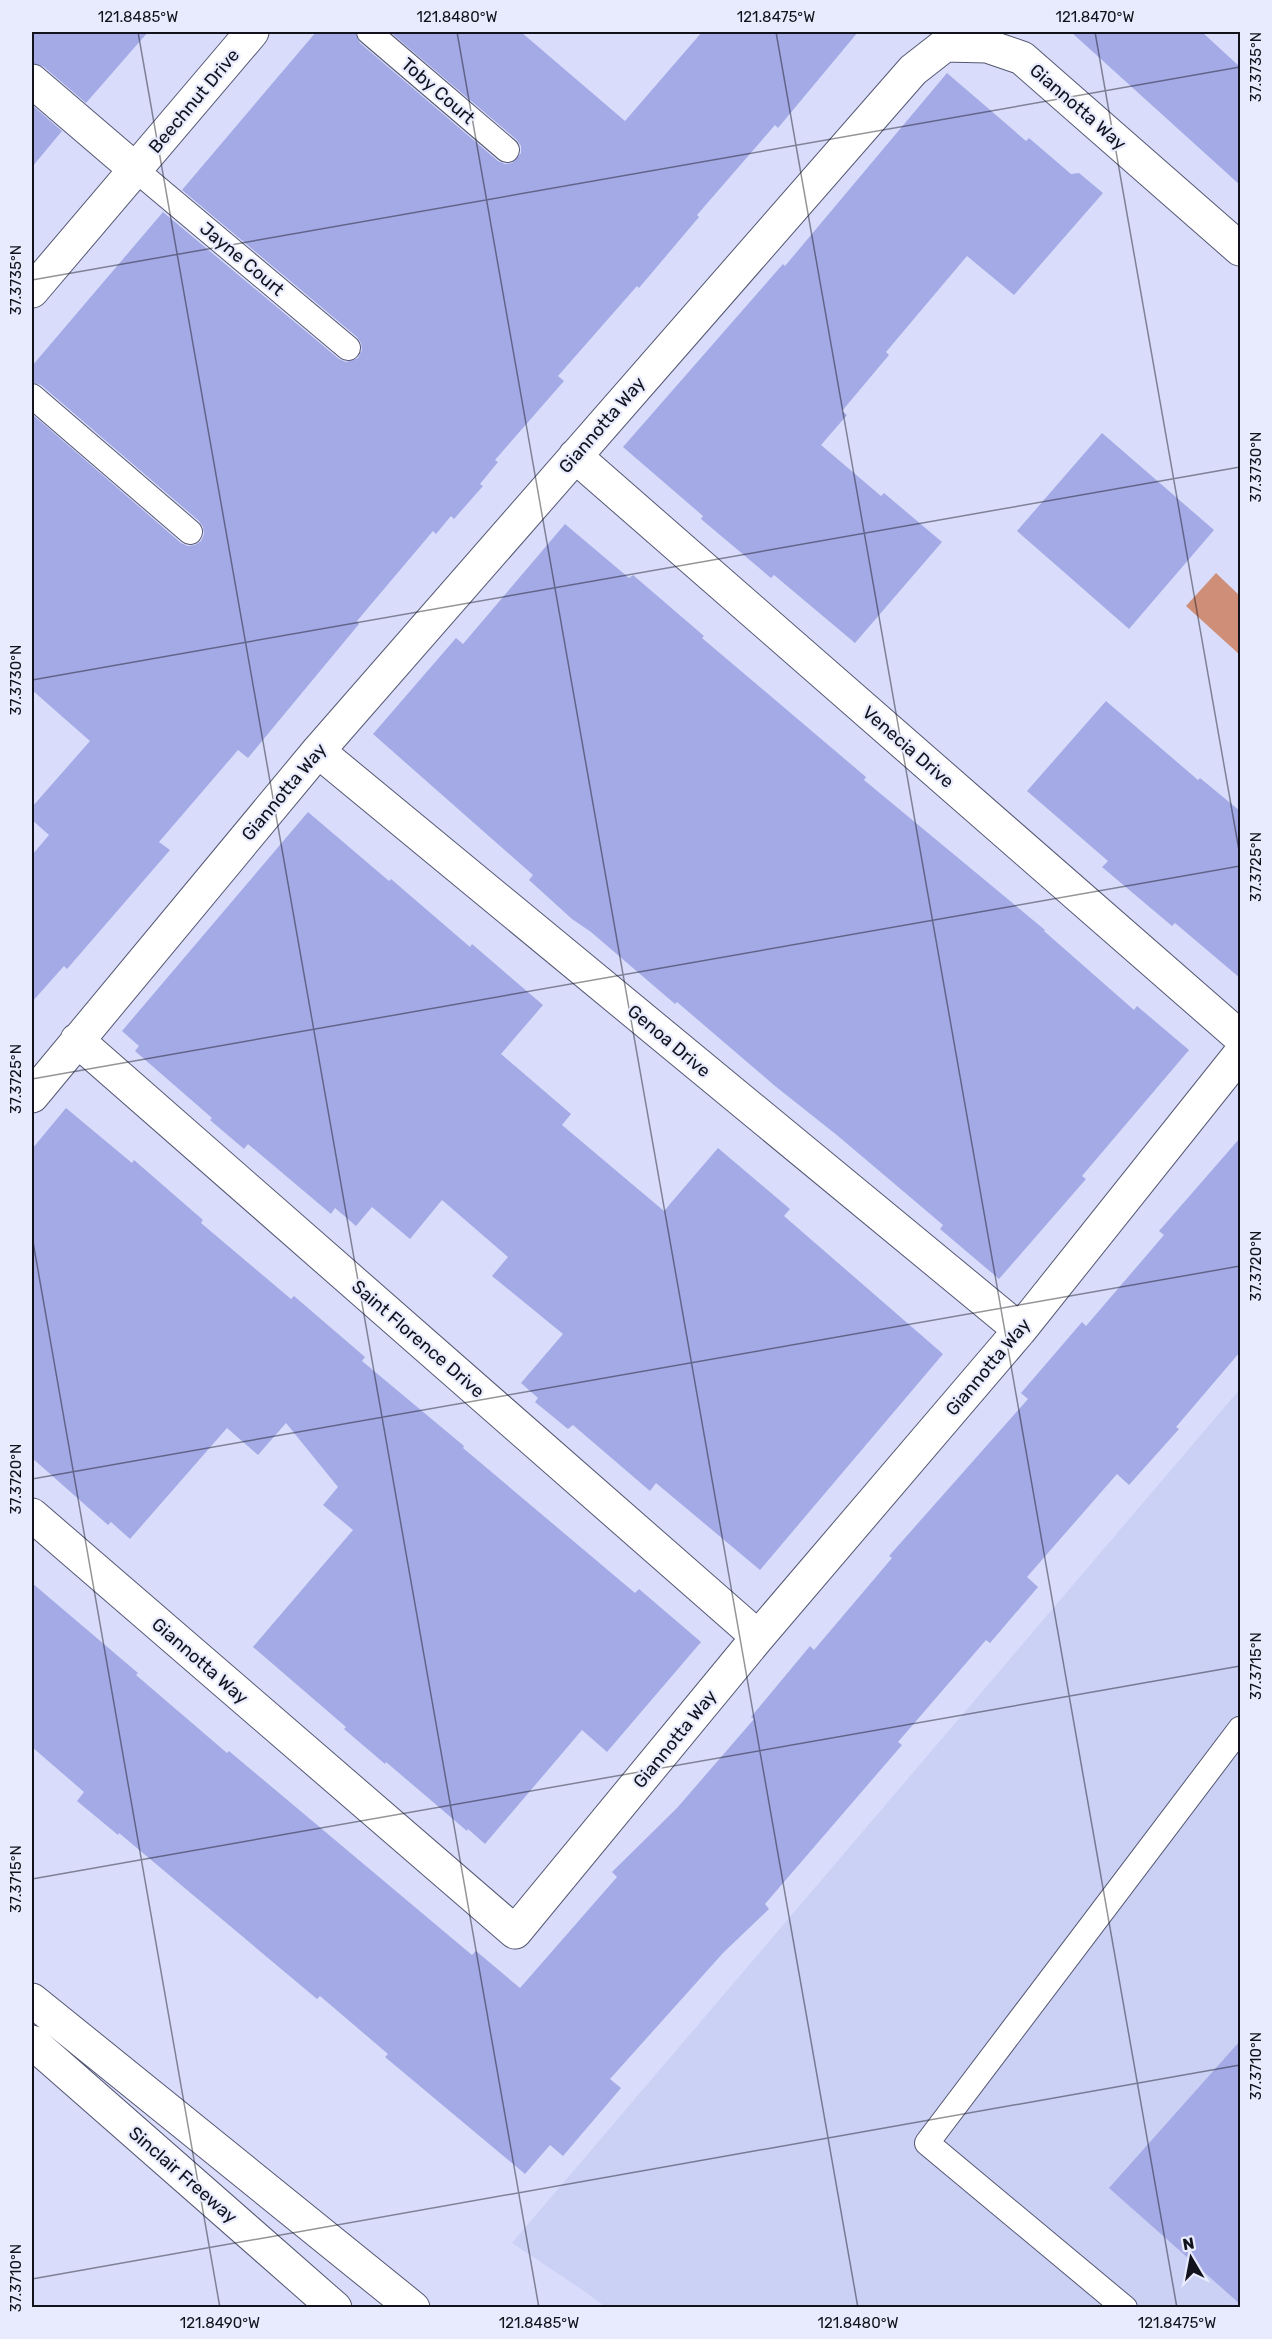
<svg xmlns="http://www.w3.org/2000/svg" width="1272" height="2339" font-family="Rubik,sans-serif">
  <rect width="100%" height="100%" fill="#d9ddfb"/>
  <path fill="#cbd0f5" d="M 1240,1389 L 1240,2307 L 606,2307 L 581,2289 L 512,2243 Z"/>
  <path fill="#ce8e78" d="M 1216,573 L 1240,596 L 1240,655 L 1186,606 Z"/>
  <path fill="#a4aae5" d="M 32,32 L 148,32 L 86,103 L 44,67 L 32,63 Z
    M 316,32 L 355,32 L 360,43 L 498,161 L 505,164 L 512,163 L 521,153 L 521,146 L 517,140 L 390,32 L 521,32 L 625,121 L 702,32 L 858,32 L 778,128 L 775,125 L 697,215 L 699,217 L 639,288 L 637,286 L 558,376 L 564,381 L 495,460 L 498,462 L 480,484 L 483,486 L 454,519 L 451,516 L 436,534 L 433,531 L 357,621 L 359,624 L 248,758 L 238,750 L 159,842 L 170,850 L 67,969 L 64,966 L 32,1002 L 32,855 L 49,835 L 32,820 L 32,807 L 90,741 L 32,690 L 32,414 L 181,543 L 188,546 L 195,545 L 201,541 L 204,534 L 203,527 L 199,521 L 41,385 L 32,382 L 32,366 L 163,212 L 339,359 L 346,362 L 358,358 L 362,350 L 361,343 L 357,337 L 182,190 Z
    M 1071,32 L 1202,32 L 1240,67 L 1240,185 Z
    M 947,73 L 1026,141 L 1029,138 L 1071,174 L 1079,173 L 1103,193 L 1014,295 L 967,256 L 886,352 L 889,355 L 842,411 L 847,415 L 821,445 L 881,496 L 884,493 L 942,542 L 855,643 L 774,575 L 771,578 L 701,519 L 703,516 L 623,447 L 783,264 L 785,266 Z
    M 32,105 L 62,131 L 32,167 Z
    M 1102,433 L 1214,530 L 1129,629 L 1017,531 Z
    M 565,524 L 629,578 L 633,575 L 704,636 L 702,638 L 866,777 L 864,780 L 1045,930 L 1044,931 L 1134,1010 L 1137,1006 L 1189,1050 L 1082,1176 L 1086,1179 L 999,1279 L 940,1229 L 943,1225 L 838,1136 L 775,1086 L 677,1002 L 675,1004 L 591,932 L 572,919 L 529,880 L 533,875 L 373,734 L 456,638 L 463,644 Z
    M 1106,701 L 1198,780 L 1200,778 L 1240,811 L 1240,978 L 1175,923 L 1172,926 L 1102,867 L 1108,861 L 1027,791 Z
    M 308,812 L 389,881 L 391,879 L 470,947 L 472,944 L 543,1005 L 501,1054 L 571,1114 L 562,1125 L 664,1211 L 718,1148 L 790,1209 L 784,1216 L 943,1354 L 760,1570 L 656,1483 L 650,1491 L 573,1425 L 568,1429 L 535,1402 L 538,1398 L 521,1383 L 563,1334 L 492,1276 L 508,1257 L 442,1200 L 410,1239 L 372,1207 L 356,1226 L 335,1208 L 331,1214 L 248,1144 L 244,1149 L 210,1120 L 212,1118 L 135,1051 L 139,1046 L 122,1031 Z
    M 66,1108 L 132,1163 L 134,1160 L 203,1220 L 201,1223 L 291,1299 L 294,1296 L 365,1357 L 362,1361 L 464,1446 L 463,1448 L 635,1593 L 639,1589 L 701,1642 L 607,1752 L 582,1730 L 485,1844 L 468,1829 L 467,1831 L 386,1762 L 385,1764 L 344,1729 L 346,1727 L 253,1647 L 353,1530 L 323,1505 L 338,1487 L 286,1423 L 258,1455 L 227,1428 L 130,1539 L 111,1522 L 108,1525 L 32,1458 L 32,1149 Z
    M 1240,1138 L 1240,1352 L 1176,1427 L 1179,1429 L 1129,1485 L 1117,1474 L 1027,1577 L 1038,1587 L 990,1643 L 986,1640 L 898,1742 L 902,1745 L 765,1904 L 769,1909 L 723,1953 L 610,2079 L 621,2088 L 563,2156 L 550,2145 L 525,2174 L 385,2057 L 388,2054 L 320,1996 L 317,1999 L 119,1833 L 118,1835 L 77,1801 L 84,1792 L 32,1747 L 32,1583 L 138,1673 L 136,1675 L 227,1753 L 229,1751 L 472,1955 L 476,1951 L 520,1988 L 617,1877 L 612,1872 L 677,1808 L 754,1719 L 751,1717 L 810,1646 L 814,1650 L 892,1558 L 889,1556 L 1028,1399 L 1021,1393 L 1082,1322 L 1086,1326 L 1164,1235 L 1159,1231 Z
    M 1240,2041 L 1240,2304 L 1109,2188 Z"/>
  <g fill="none" stroke-linecap="round" stroke-linejoin="round">
    <g stroke="#555872" stroke-width="26">
      <path id="lane" d="M 369,32 L 507,150
        M 136,170 L 348,348
        M 32,396 L 190,532
        M 1125,2308 L 927,2143 L 1240,1729"/>
    </g>
    <g stroke="#555872" stroke-width="35">
      <path id="street" d="M 32,81 L 136,170
        M 32,291 L 252,32
        M 575,456 L 1240,1037
        M 318,751 L 1020,1330
        M 77,1040 L 758,1637
        M 32,1096 L 318,751 L 913,70 L 945,45 L 987,46 L 1022,58 L 1240,249
        M 32,1515 L 515,1932 L 758,1637 L 1020,1330 L 1240,1054"/>
    </g>
    <g stroke="#555872" stroke-width="35">
      <path id="highway" d="M 32,2000 L 413,2308
        M 32,2042 L 335,2308"/>
    </g>
    <use href="#lane" stroke="#fff" stroke-width="24"/>
    <use href="#street" stroke="#fff" stroke-width="33"/>
    <use href="#highway" stroke="#fff" stroke-width="33"/>
  </g>
  <path fill="none" stroke="#11121c" stroke-width="1.5" stroke-opacity="0.45" d="M 138,32 L 539,2308M 457,32 L 858,2308M 776,32 L 1177,2308M 1095,32 L 1240,856M 32,280 L 1240,67M 32,680 L 1240,467M 32,1079 L 1240,866M 32,1236 L 220,2308M 32,1479 L 1240,1266M 32,1879 L 1240,1666M 32,2279 L 1240,2065"/>
  <g text-anchor="middle" dominant-baseline="central" stroke-width="4.5" stroke-linejoin="round" paint-order="stroke">
    <g font-size="18" fill="#11121c" stroke="#e8ebfd">
      <text transform="translate(438 91) rotate(41)">Toby Court</text>
      <text transform="translate(194 101) rotate(-50)">Beechnut Drive</text>
      <text transform="translate(1078 107) rotate(41)">Giannotta Way</text>
      <text transform="translate(242 259) rotate(40)">Jayne Court</text>
      <text transform="translate(602 425) rotate(-49)">Giannotta Way</text>
      <text transform="translate(908 747) rotate(41)">Venecia Drive</text>
      <text transform="translate(284 792) rotate(-50)">Giannotta Way</text>
      <text transform="translate(669 1041) rotate(40)">Genoa Drive</text>
      <text transform="translate(418 1339) rotate(41)">Saint Florence Drive</text>
      <text transform="translate(988 1367) rotate(-50)">Giannotta Way</text>
      <text transform="translate(200 1661) rotate(41)">Giannotta Way</text>
      <text transform="translate(675 1739) rotate(-51)">Giannotta Way</text>
      <text transform="translate(183 2175) rotate(41)">Sinclair Freeway</text>
    </g>
  </g>
  <rect width="1272" height="2339" fill="none" stroke="#e8ebfd" stroke-width="66"/>
  <g transform="translate(1191 2258) rotate(350)" stroke="#e8ebfd" stroke-width="4.5" paint-order="stroke">
  <path d="M0-4.5L10 22L0 15L-10 22Z" fill="#11121c"/>
  <text y="-9" font-size="16" font-weight="bold" text-anchor="middle" fill="#11121c">N</text>
  </g>
  <rect x="33" y="33" width="1206" height="2273" fill="none" stroke="#11121c" stroke-width="2"/>
  <g font-size="15" text-anchor="middle" fill="#11121c">
    <text x="138" y="22">121.8485°W</text>
    <text x="457" y="22">121.8480°W</text>
    <text x="776" y="22">121.8475°W</text>
    <text x="1095" y="22">121.8470°W</text>
    <text transform="translate(1256 67) rotate(-90)" y="5">37.3735°N</text>
    <text transform="translate(16 280) rotate(-90)" y="5">37.3735°N</text>
    <text transform="translate(1256 467) rotate(-90)" y="5">37.3730°N</text>
    <text transform="translate(16 680) rotate(-90)" y="5">37.3730°N</text>
    <text transform="translate(1256 867) rotate(-90)" y="5">37.3725°N</text>
    <text transform="translate(16 1079) rotate(-90)" y="5">37.3725°N</text>
    <text transform="translate(1256 1266) rotate(-90)" y="5">37.3720°N</text>
    <text transform="translate(16 1479) rotate(-90)" y="5">37.3720°N</text>
    <text transform="translate(1256 1666) rotate(-90)" y="5">37.3715°N</text>
    <text transform="translate(16 1879) rotate(-90)" y="5">37.3715°N</text>
    <text transform="translate(1256 2066) rotate(-90)" y="5">37.3710°N</text>
    <text transform="translate(16 2278) rotate(-90)" y="5">37.3710°N</text>
    <text x="220" y="2328">121.8490°W</text>
    <text x="539" y="2328">121.8485°W</text>
    <text x="858" y="2328">121.8480°W</text>
    <text x="1177" y="2328">121.8475°W</text>
  </g>
</svg>
